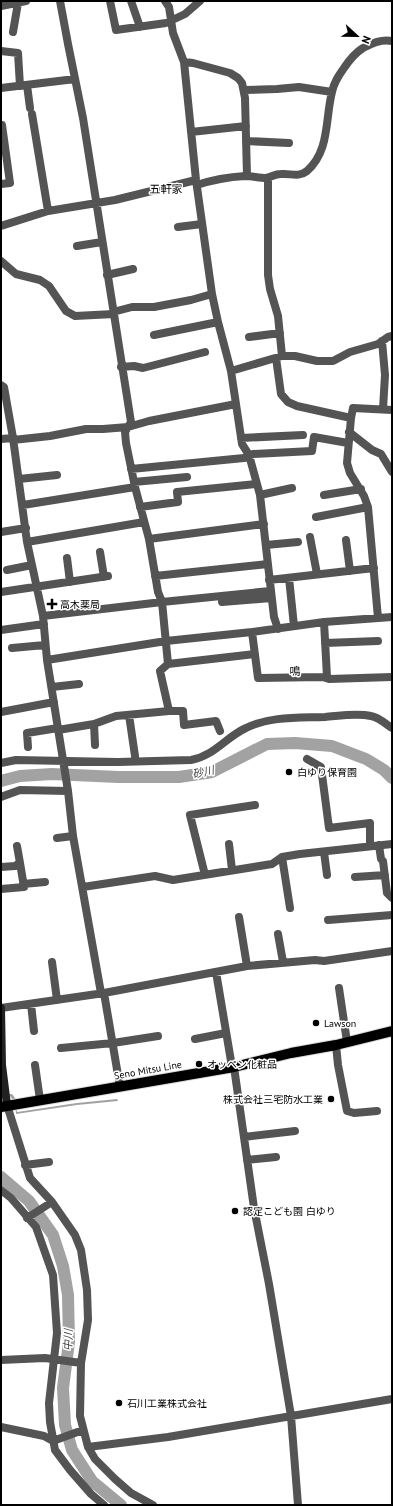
<svg xmlns="http://www.w3.org/2000/svg" width="393" height="1506" font-family="'PT Sans','Noto Sans JP',sans-serif">
  <rect width="100%" height="100%" fill="#fff"/>
  <path fill="#a2a2a2" d="M 1,1094 L 12,1094 L 15,1098 L 17,1112 L 77,1103 L 117,1099 L 118,1101 L 77,1105 L 16,1114 L 15,1103 L 10,1096 L 1,1097 Z"/>
  <g fill="none" stroke-linecap="round" stroke-linejoin="round">
    <path stroke="#a2a2a2" stroke-width="12" d="M 1,781 L 20,776 L 52,774 L 118,777 L 179,777 L 212,772 L 267,744 L 295,743 L 332,746 L 366,759 L 384,770 L 392,778
      M 1,1177 L 29,1201 L 53,1235 L 63,1266 L 68,1295 L 69,1342 L 63,1388 L 65,1425 L 72,1450 L 92,1481 L 121,1505"/>
    <g stroke="#dbdbdb" stroke-width="12">
      <path id="primary" d="M 1,1107 L 234,1067 L 291,1053 L 336,1045 L 392,1031"/>
    </g>
    <path stroke="#545454" stroke-width="8" d="M 60,1 L 68,44 L 83,118 L 131,422 L 125,432 L 126,443 L 135,487 L 149,539 L 158,592 L 162,602 L 168,664 L 160,671 L 169,711
      M 110,1 L 116,30 L 166,23 L 185,14 L 200,1
      M 131,1 L 140,27
      M 165,1 L 169,7 L 173,33 L 184,62 L 196,180 L 212,294 L 218,322 L 231,371 L 242,444 L 249,455 L 260,495 L 274,617 L 278,629
      M 1,6 L 26,1
      M 13,32 L 18,3
      M 1,51 L 18,53 L 20,86
      M 184,62 L 193,63 L 230,73 L 238,78 L 242,83 L 245,98 L 247,176
      M 27,85 L 30,108
      M 1,88 L 75,79
      M 244,90 L 277,89 L 299,87 L 332,92
      M 32,114 L 48,211
      M 191,132 L 246,126
      M 246,141 L 289,143
      M 268,178 L 268,275 L 270,289 L 278,316 L 282,356
      M 1,184 L 10,183 L 2,125
      M 197,185 C 212,180 228,177 245,176 C 252,176 259,178 266,178 C 271,177 275,174 281,174 C 291,173 298,178 307,171 C 330,151 325,119 332,92 C 334,82 339,75 344,68 C 350,59 355,53 363,48 C 373,43 381,39 392,41
      M 1,226 L 48,211 L 115,200 L 196,180
      M 178,227 L 202,224
      M 77,246 L 102,242
      M 1,261 L 16,274 L 40,280 L 49,286 L 66,311 L 75,316 L 114,314
      M 107,275 L 133,269
      M 113,312 L 132,307 L 154,307 L 191,300 L 212,294
      M 154,335 L 218,322
      M 249,337 L 280,333
      M 382,341 L 385,375 L 383,409
      M 276,358 L 281,394 L 288,402 L 297,406 L 351,418 L 347,463 L 350,473 L 364,496 L 368,507 L 378,618
      M 121,367 L 134,366 L 143,368 L 205,352
      M 231,371 L 282,356 L 295,356 L 317,361 L 333,361 L 350,352 L 378,344 L 388,337 L 392,336
      M 1,385 L 4,387 L 13,438 L 27,542 L 43,616 L 47,660 L 68,791 L 73,836 L 101,993
      M 351,418 L 353,408 L 392,410
      M 349,432 L 372,450 L 381,454 L 392,472
      M 241,438 L 303,435
      M 1,439 L 13,438
      M 13,440 L 50,436 L 86,429 L 103,429 L 128,427 L 149,421 L 236,404
      M 131,469 L 244,458 L 253,454 L 312,451 L 314,437 L 348,443
      M 19,479 L 57,475
      M 134,482 L 187,477
      M 260,495 L 292,488
      M 324,495 L 361,489
      M 23,505 L 135,487
      M 140,507 L 178,502 L 177,492 L 257,484
      M 316,517 L 368,507
      M 1,532 L 26,528
      M 310,537 L 317,574
      M 149,539 L 264,524
      M 346,540 L 350,571
      M 27,542 L 144,522
      M 266,545 L 298,542
      M 100,552 L 104,577
      M 67,558 L 70,582
      M 7,570 L 32,565
      M 155,576 L 268,564
      M 289,578 L 294,626
      M 269,580 L 374,568
      M 1,592 L 108,576
      M 222,602 L 271,598
      M 43,616 L 162,602 L 270,591
      M 324,622 L 327,677
      M 1,630 L 44,624
      M 252,632 L 258,678 L 323,677 L 329,679 L 392,677
      M 325,643 L 378,641
      M 12,648 L 45,645
      M 47,660 L 166,641 L 252,632 L 324,622 L 392,617
      M 168,664 L 255,654
      M 52,687 L 79,684
      M 1,712 L 54,702
      M 129,715 L 135,756
      M 94,724 L 95,745
      M 58,730 L 94,724 L 116,716 L 169,711 L 183,711 L 184,725 L 216,721 L 220,731
      M 28,747 L 27,733 L 58,728
      M 307,759 L 321,767 L 329,828 L 370,823 L 370,846
      M 1,763 L 16,760 L 118,762 L 191,760 C 214,756 226,737 246,728 C 270,716 299,718 325,717 C 339,716 356,713 371,716 C 378,717 386,724 392,728
      M 1,797 L 20,790 L 68,791
      M 57,838 L 73,836
      M 229,844 L 232,870
      M 379,845 L 381,859 L 383,861 L 387,893 L 392,898
      M 324,852 L 327,875
      M 282,857 L 290,908
      M 1,867 L 15,866 L 20,863 L 17,846
      M 205,875 L 190,815 L 255,805
      M 355,877 L 385,875
      M 23,884 L 45,882
      M 83,887 L 155,876 L 173,880 L 272,864 L 282,857 L 300,854 L 392,844
      M 1,889 L 24,887 L 20,863
      M 239,917 L 247,966
      M 328,920 L 392,915
      M 278,934 L 283,962
      M 52,962 L 57,1000
      M 216,972 L 232,1067
      M 339,988 L 347,1042
      M 104,993 L 120,1087
      M 31,1004 L 34,1031
      M 1,1008 L 104,993 L 247,966 L 315,960 L 324,961 L 392,951
      M 195,1039 L 226,1033
      M 336,1045 L 338,1065 L 347,1111 L 354,1113 L 377,1111
      M 61,1048 L 113,1043 L 158,1036
      M 35,1065 L 40,1100
      M 234,1067 L 254,1208 L 269,1284 L 291,1416 L 298,1505
      M 7,1105 L 30,1178 L 52,1202 L 75,1235 L 81,1250 L 87,1290 L 88,1320 L 81,1363 L 80,1416 L 88,1447 L 95,1459 L 115,1479 L 131,1493 L 153,1505
      M 244,1137 L 295,1131
      M 247,1160 L 276,1157
      M 25,1165 L 49,1162
      M 1,1190 L 11,1198 L 36,1227 L 53,1275 L 57,1333 L 49,1403 L 50,1422 L 55,1450 L 70,1470 L 91,1494 L 104,1505
      M 27,1218 L 52,1202
      M 1,1360 L 45,1358 L 81,1363
      M 1,1427 L 44,1436 L 53,1441 L 83,1430
      M 88,1447 L 168,1437 L 392,1399"/>
    <path stroke="#212121" stroke-width="8" d="M 1,1008 L 2,1065 L 7,1105"/>
    <use href="#primary" stroke="#000" stroke-width="10"/>
  </g>
  <g fill="#000" stroke="#fff" stroke-width="1.5">
    <path d="M50 598h4v4h4v4h-4v4h-4v-4h-4v-4h4z"/>
    <circle cx="289" cy="772" r="4"/>
    <circle cx="316" cy="1023" r="4"/>
    <circle cx="199" cy="1064" r="4"/>
    <circle cx="331" cy="1099" r="4"/>
    <circle cx="235" cy="1211" r="4"/>
    <circle cx="119" cy="1403" r="4"/>
  </g>
  <g text-anchor="middle" dominant-baseline="central" stroke-width="3" stroke-linejoin="round" paint-order="stroke">
    <g font-size="10" fill="#000" stroke="#fff" text-anchor="start">
      <text x="60" y="604">高木薬局</text>
      <text x="297" y="772">白ゆり保育園</text>
      <text x="324" y="1023">Lawson</text>
      <text x="207" y="1064">オッペン化粧品</text>
      <text x="323" y="1099" text-anchor="end">株式会社三宅防水工業</text>
      <text x="243" y="1211">認定こども園 白ゆり</text>
      <text x="127" y="1403">石川工業株式会社</text>
    </g>
    <g font-size="10" fill="#000" stroke="#fff">
      <text transform="translate(148 1070) rotate(-10)">Seno Mitsu Line</text>
    </g>
    <g font-size="11" fill="#000" stroke="#fff">
      <text x="166" y="189">五軒家</text>
      <text x="295" y="671">鳴</text>
    </g>
    <g font-size="11" font-style="italic" fill="#434343" stroke="#fff">
      <text transform="translate(203 772) rotate(-13)">砂川</text>
      <text transform="translate(68 1340) rotate(-88)">中川</text>
    </g>
  </g>
  <rect width="393" height="1506" fill="none" stroke="#000000" stroke-width="4"/>
  <g transform="translate(357 36) rotate(112)" stroke="#ffffff" stroke-width="3" paint-order="stroke">
  <path d="M0-3L7 15L0 10L-7 15Z" fill="#000000"/>
  <text y="-6" font-size="11" font-weight="bold" text-anchor="middle" fill="#000000">N</text>
  </g>
</svg>
